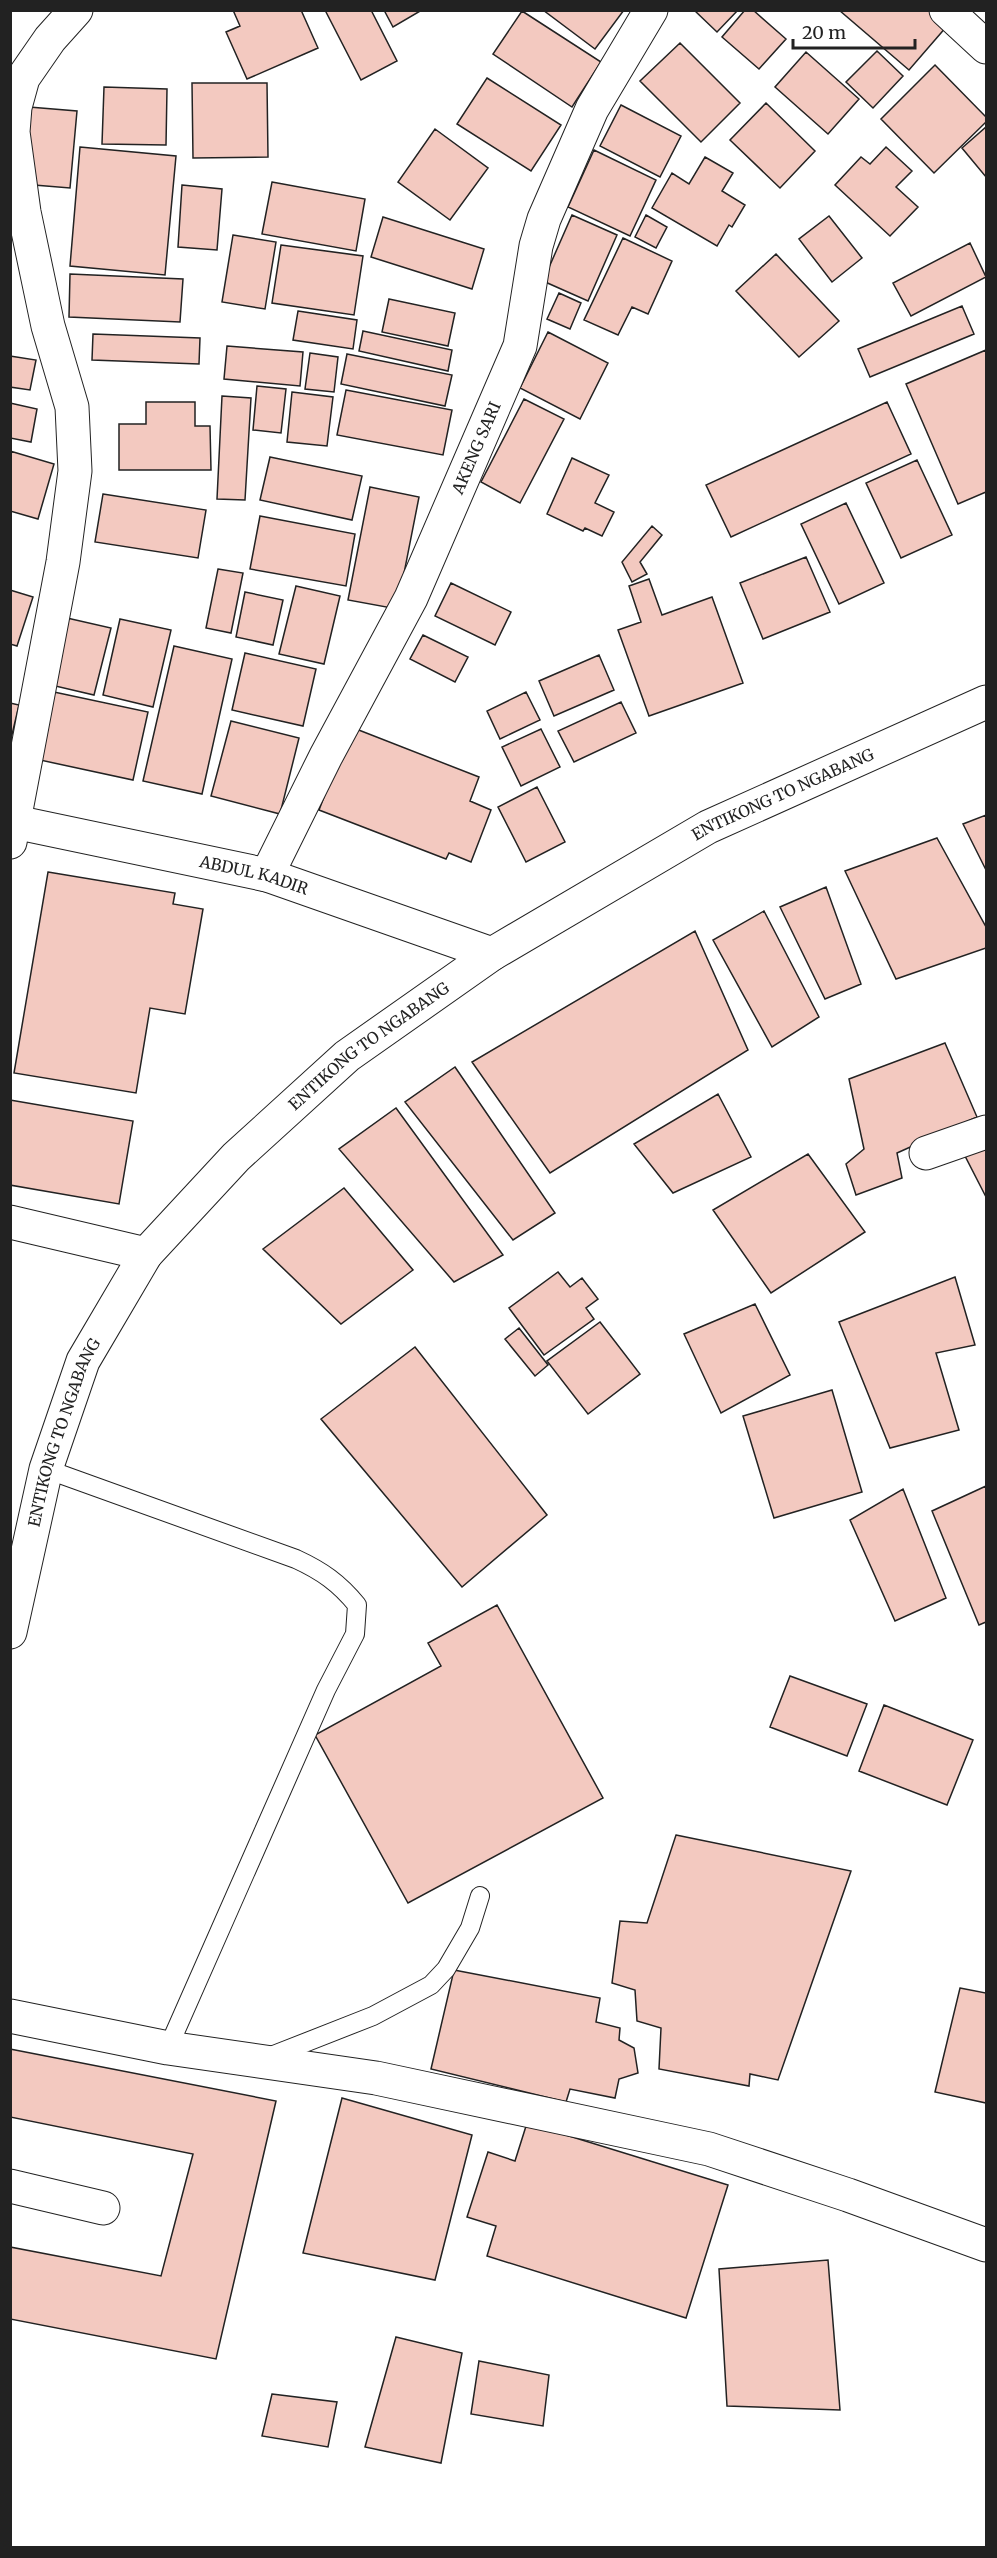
<svg xmlns="http://www.w3.org/2000/svg" width="997" height="2558" font-family="Merriweather,serif">
  <rect width="100%" height="100%" fill="#fff"/>
  <path fill="#f3c9c0" stroke="#222" stroke-width="1.5" d="M 233,10 L 301,10 L 318,48 L 247,79 L 226,32 L 240,26 Z
    M 325,10 L 371,10 L 397,61 L 361,80 Z
    M 384,10 L 422,10 L 393,27 Z
    M 543,10 L 624,10 L 595,49 Z
    M 694,10 L 738,10 L 717,32 Z
    M 745,10 L 753,10 L 786,39 L 759,69 L 722,37 Z
    M 839,10 L 930,10 L 947,26 L 909,70 Z
    M 522,11 L 601,62 L 572,107 L 493,54 Z
    M 680,43 L 740,103 L 701,142 L 640,81 Z
    M 877,51 L 903,76 L 873,108 L 846,82 Z
    M 806,52 L 859,99 L 828,134 L 775,87 Z
    M 935,65 L 986,117 L 986,122 L 934,173 L 881,119 Z
    M 487,78 L 561,125 L 531,171 L 457,124 Z
    M 192,83 L 267,83 L 268,157 L 193,158 Z
    M 104,87 L 167,89 L 166,145 L 102,144 Z
    M 766,103 L 815,151 L 780,188 L 730,140 Z
    M 621,105 L 681,136 L 660,177 L 600,146 Z
    M 29,107 L 77,111 L 70,188 L 22,184 Z
    M 986,127 L 986,177 L 962,148 Z
    M 435,129 L 488,168 L 450,220 L 398,182 Z
    M 80,147 L 176,156 L 165,275 L 70,266 Z
    M 886,147 L 912,171 L 896,187 L 918,207 L 890,236 L 835,185 L 861,157 L 870,164 Z
    M 594,150 L 656,180 L 630,236 L 568,207 Z
    M 705,157 L 733,173 L 722,191 L 745,205 L 732,227 L 729,225 L 717,246 L 652,208 L 672,173 L 689,184 Z
    M 272,182 L 365,199 L 356,251 L 262,234 Z
    M 182,185 L 222,189 L 217,250 L 178,247 Z
    M 572,215 L 617,235 L 588,301 L 543,281 Z
    M 646,215 L 667,227 L 656,248 L 635,237 Z
    M 829,216 L 862,258 L 832,282 L 799,239 Z
    M 383,217 L 484,249 L 472,289 L 371,257 Z
    M 233,235 L 276,242 L 265,309 L 222,302 Z
    M 623,238 L 672,261 L 648,314 L 632,307 L 618,335 L 584,320 Z
    M 970,243 L 986,277 L 911,316 L 893,283 Z
    M 281,245 L 363,256 L 354,315 L 272,303 Z
    M 776,254 L 839,321 L 799,357 L 736,291 Z
    M 70,274 L 183,279 L 180,322 L 69,317 Z
    M 559,293 L 581,303 L 570,329 L 547,319 Z
    M 389,299 L 455,313 L 448,346 L 382,332 Z
    M 962,306 L 974,334 L 870,377 L 858,349 Z
    M 298,311 L 357,320 L 353,349 L 293,340 Z
    M 363,331 L 452,350 L 448,371 L 359,351 Z
    M 548,332 L 608,363 L 580,419 L 520,388 Z
    M 93,334 L 200,338 L 199,364 L 92,360 Z
    M 227,346 L 303,352 L 300,386 L 224,379 Z
    M 986,350 L 986,492 L 958,504 L 906,384 Z
    M 310,353 L 338,357 L 334,392 L 305,389 Z
    M 347,354 L 452,375 L 445,406 L 341,384 Z
    M 10,356 L 36,360 L 30,390 L 10,387 Z
    M 257,386 L 286,389 L 281,433 L 253,430 Z
    M 346,390 L 452,410 L 443,455 L 337,435 Z
    M 292,392 L 333,397 L 327,446 L 287,442 Z
    M 222,396 L 251,398 L 245,500 L 217,499 Z
    M 524,399 L 564,419 L 520,503 L 481,482 Z
    M 146,402 L 195,402 L 195,426 L 210,426 L 211,470 L 119,470 L 119,424 L 146,424 Z
    M 887,402 L 911,454 L 731,537 L 706,485 Z
    M 10,403 L 37,409 L 31,442 L 10,438 Z
    M 10,451 L 54,464 L 38,519 L 10,511 Z
    M 270,457 L 362,476 L 352,520 L 260,500 Z
    M 572,458 L 609,475 L 595,503 L 614,512 L 602,536 L 585,528 L 583,531 L 547,514 Z
    M 917,460 L 952,535 L 901,558 L 866,483 Z
    M 370,487 L 419,497 L 397,609 L 348,600 Z
    M 103,494 L 206,510 L 198,558 L 95,542 Z
    M 846,503 L 884,583 L 839,604 L 801,524 Z
    M 260,516 L 355,534 L 346,586 L 250,569 Z
    M 652,526 L 662,535 L 640,562 L 647,574 L 632,582 L 622,562 Z
    M 806,557 L 830,612 L 763,639 L 740,583 Z
    M 218,569 L 243,573 L 231,633 L 206,628 Z
    M 649,579 L 662,615 L 712,597 L 743,683 L 649,716 L 618,630 L 641,622 L 629,586 Z
    M 451,583 L 511,612 L 495,645 L 435,616 Z
    M 296,586 L 340,596 L 324,664 L 279,654 Z
    M 10,590 L 33,597 L 17,646 L 10,644 Z
    M 245,592 L 283,600 L 273,645 L 236,637 Z
    M 67,618 L 111,628 L 94,695 L 51,685 Z
    M 120,619 L 171,630 L 153,707 L 103,695 Z
    M 423,635 L 468,657 L 455,682 L 410,659 Z
    M 174,646 L 232,659 L 202,794 L 143,781 Z
    M 245,653 L 316,669 L 303,726 L 232,710 Z
    M 599,655 L 614,690 L 554,716 L 539,681 Z
    M 54,692 L 148,712 L 133,780 L 40,760 Z
    M 526,692 L 540,720 L 500,739 L 487,711 Z
    M 621,702 L 636,733 L 574,762 L 558,731 Z
    M 10,703 L 19,705 L 10,743 Z
    M 231,721 L 299,738 L 280,814 L 211,796 Z
    M 351,727 L 479,777 L 470,801 L 491,810 L 471,862 L 449,853 L 446,859 L 319,810 Z
    M 541,729 L 560,767 L 521,786 L 502,747 Z
    M 537,787 L 565,842 L 526,862 L 498,807 Z
    M 986,815 L 986,870 L 963,824 Z
    M 937,838 L 986,927 L 986,948 L 896,979 L 845,871 Z
    M 48,872 L 175,893 L 173,904 L 203,909 L 185,1014 L 150,1008 L 136,1093 L 14,1073 Z
    M 826,887 L 861,984 L 825,999 L 780,907 Z
    M 764,911 L 819,1017 L 772,1047 L 713,940 Z
    M 695,931 L 748,1050 L 550,1173 L 472,1062 Z
    M 945,1043 L 977,1117 L 897,1153 L 902,1178 L 856,1195 L 846,1164 L 864,1149 L 849,1079 Z
    M 455,1067 L 555,1213 L 513,1240 L 405,1102 Z
    M 718,1094 L 751,1157 L 673,1193 L 634,1144 Z
    M 10,1100 L 133,1121 L 119,1204 L 10,1185 Z
    M 396,1108 L 503,1255 L 454,1282 L 339,1149 Z
    M 986,1142 L 986,1197 L 963,1152 Z
    M 808,1154 L 865,1232 L 771,1293 L 713,1210 Z
    M 344,1188 L 413,1270 L 341,1324 L 263,1249 Z
    M 558,1272 L 570,1287 L 582,1278 L 598,1299 L 586,1308 L 594,1319 L 544,1355 L 509,1308 Z
    M 955,1277 L 975,1345 L 936,1353 L 959,1430 L 890,1448 L 839,1322 Z
    M 755,1304 L 790,1375 L 721,1413 L 684,1334 Z
    M 600,1322 L 640,1374 L 588,1414 L 547,1361 Z
    M 519,1328 L 548,1365 L 535,1376 L 505,1339 Z
    M 415,1347 L 547,1515 L 462,1587 L 321,1419 Z
    M 832,1390 L 862,1492 L 774,1518 L 743,1416 Z
    M 986,1486 L 986,1622 L 979,1625 L 932,1511 Z
    M 903,1489 L 946,1598 L 895,1621 L 850,1520 Z
    M 497,1605 L 603,1798 L 408,1903 L 315,1735 L 441,1666 L 428,1643 Z
    M 790,1676 L 867,1704 L 847,1756 L 770,1727 Z
    M 884,1705 L 973,1740 L 947,1805 L 859,1771 Z
    M 676,1835 L 851,1871 L 778,2080 L 750,2074 L 749,2086 L 659,2069 L 661,2028 L 637,2021 L 635,1990 L 612,1983 L 620,1921 L 647,1923 Z
    M 454,1970 L 600,1998 L 596,2022 L 620,2028 L 619,2040 L 634,2048 L 638,2073 L 619,2079 L 615,2098 L 570,2089 L 566,2102 L 431,2069 Z
    M 960,1988 L 986,1993 L 986,2103 L 935,2092 Z
    M 10,2049 L 276,2101 L 216,2359 L 10,2319 L 10,2247 L 161,2276 L 193,2154 L 10,2117 Z
    M 342,2098 L 472,2135 L 435,2280 L 303,2253 Z
    M 527,2123 L 728,2185 L 686,2318 L 487,2256 L 496,2226 L 467,2217 L 488,2152 L 515,2161 Z
    M 828,2260 L 840,2410 L 727,2406 L 719,2269 Z
    M 396,2337 L 462,2353 L 441,2463 L 365,2447 Z
    M 479,2361 L 549,2375 L 543,2426 L 471,2414 Z
    M 272,2394 L 337,2402 L 328,2447 L 262,2436 Z"/>
  <g fill="none" stroke-linecap="round" stroke-linejoin="round">
    <g stroke="#222" stroke-width="20">
      <path id="lane" d="M 46,1469 L 296,1559 C 322,1571 339,1583 357,1605 L 355,1634 L 326,1690 L 168,2048
        M 266,2058 L 373,2016 L 431,1985 L 446,1969 L 470,1928 L 480,1896"/>
    </g>
    <g stroke="#222" stroke-width="35">
      <g id="street">
        <path d="M 946,10 L 986,47"/>
        <path id="s1" d="M 10,821 L 267,875 L 492,954"/>
        <path d="M 10,842 L 63,562 L 75,471 L 72,407 L 48,326 L 24,212 L 13,132 L 15,107 L 23,78 L 50,39 L 76,10"/>
        <path id="s2" d="M 267,875 L 326,756 L 411,598 L 520,346 L 536,246 L 544,219 L 592,109 L 651,10"/>
        <path d="M 926,1153 L 986,1132"/>
        <path d="M 10,1222 L 146,1254"/>
        <path d="M 10,2016 L 168,2048 L 376,2078 L 709,2149 L 848,2195 L 986,2245"/>
        <path d="M 10,2186 L 103,2208"/>
      </g>
    </g>
    <g stroke="#222" stroke-width="35">
      <g id="highway">
        <path id="s3" d="M 10,1632 L 46,1469 L 83,1361 L 146,1254 L 236,1157 L 347,1056 L 492,954 L 708,827 L 986,702"/>
      </g>
    </g>
    <use href="#lane" stroke="#fff" stroke-width="18"/>
    <use href="#street" stroke="#fff" stroke-width="33"/>
    <use href="#highway" stroke="#fff" stroke-width="33"/>
  </g>
  <g text-anchor="middle" dominant-baseline="central" stroke-width="4.5" stroke-linejoin="round" paint-order="stroke">
    <g font-size="16" fill="#222" stroke="#fff">
      <text stroke="none"><textPath href="#s2" startOffset="476">AKENG SARI</textPath></text>
      <text stroke="none"><textPath href="#s3" startOffset="1197">ENTIKONG TO NGABANG</textPath></text>
      <text stroke="none"><textPath href="#s1" startOffset="250">ABDUL KADIR</textPath></text>
      <text stroke="none"><textPath href="#s3" startOffset="711">ENTIKONG TO NGABANG</textPath></text>
      <text stroke="none"><textPath href="#s3" startOffset="207">ENTIKONG TO NGABANG</textPath></text>
    </g>
  </g>
  <rect width="997" height="2558" fill="none" stroke="#222222" stroke-width="24"/>
  <path d="M793 39v9h122v-9" fill="none" stroke="#222222" stroke-width="3"/>
  <text x="802" y="39" font-size="18" fill="#222222" stroke="#ffffff" stroke-width="4.5" paint-order="stroke">20 m</text>
</svg>
